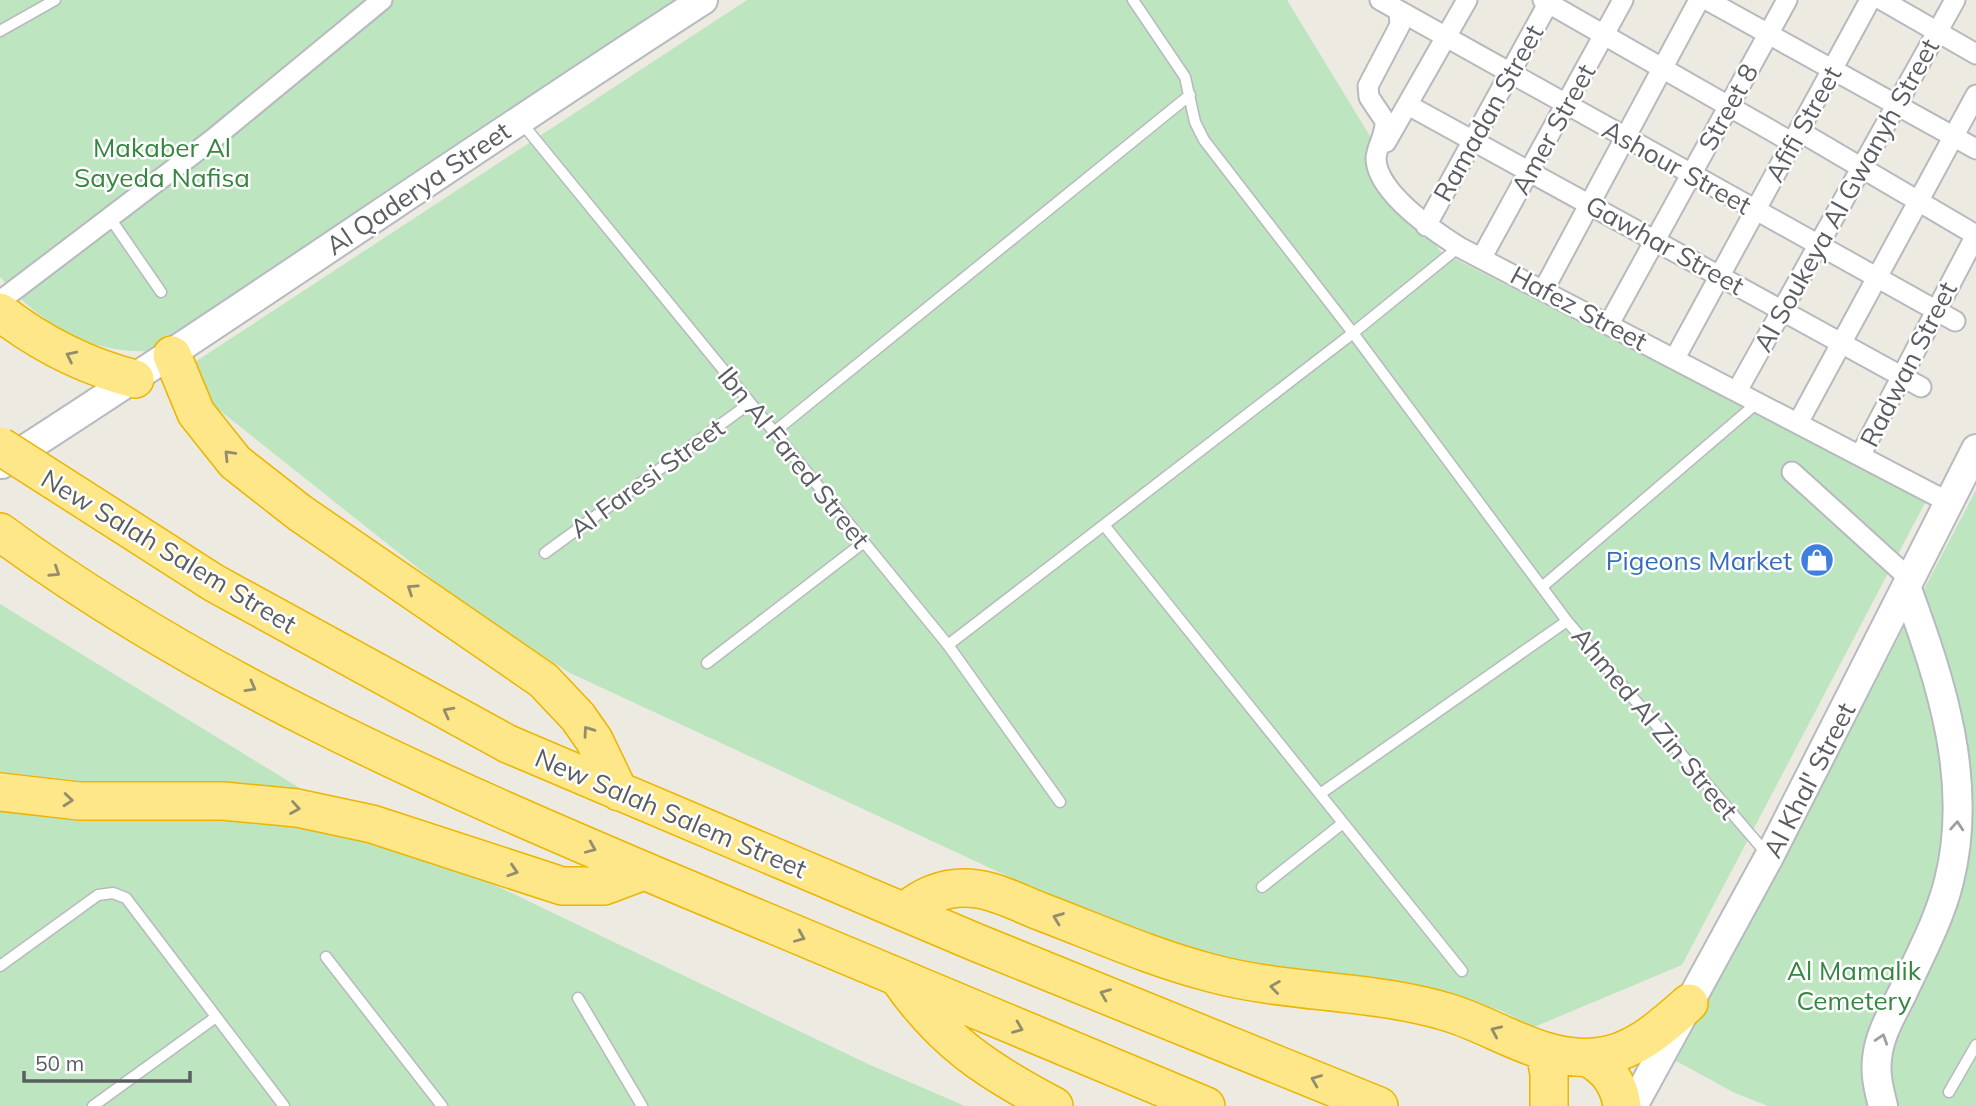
<svg xmlns="http://www.w3.org/2000/svg" width="1976" height="1106" font-family="Mulish,sans-serif">
  <rect width="100%" height="100%" fill="#edebe1"/>
  <path fill="#bde5c0" d="M 0,0 L 687,0 L 159,350 C 95,358 40,324 0,277 Z
    M 747,0 L 1287,0 L 1440,251 L 1926,501 L 1682,965 L 1534,1027 L 1502,1011 L 1458,998 L 1272,973 L 1113,925 L 570,673 L 467,607 L 175,375 Z
    M 1976,490 L 1976,1106 L 1768,1106 L 1735,1093 L 1676,1061 Z
    M 0,604 L 324,803 L 868,1064 L 965,1106 L 0,1106 Z"/>
  <g fill="none" stroke-linecap="round" stroke-linejoin="round">
    <g stroke="#b7b9be" stroke-width="13">
      <path id="lane" d="M 1133,0 L 1185,77 L 1195,122 L 1204,140 L 1353,333 L 1567,621 L 1767,854
        M 0,31 L 55,0
        M 521,122 L 948,645 L 1060,802
        M 110,218 L 161,292
        M 774,432 L 1190,95
        M 1104,525 L 1462,971
        M 545,553 L 750,403
        M 1542,587 L 1757,403
        M 948,645 L 1353,333 L 1459,247
        M 707,663 L 864,542
        M 1320,794 L 1567,621
        M 1262,887 L 1343,823
        M 326,957 L 442,1106
        M 0,966 L 98,895 L 113,893 L 126,898 L 284,1106
        M 578,998 L 642,1106
        M 1949,1092 L 1976,1045
        M 93,1106 L 216,1017"/>
    </g>
    <g stroke="#b7b9be" stroke-width="23">
      <path id="street" d="M 1380,0 L 1955,321
        M 1543,0 L 1793,143
        M 1707,0 L 1976,149
        M 1882,0 L 1976,54
        M 1399,13 L 1400,25 L 1368,86 L 1369,97 L 1385,121 C 1386,134 1377,146 1376,158 C 1376,192 1434,231 1459,247 L 1950,503
        M 1408,105 L 1921,387
        M 1799,131 L 1976,235
        M 1386,142 L 1467,0
        M 1426,226 L 1550,0
        M 1482,257 L 1623,0
        M 1544,289 L 1699,0
        M 0,301 L 213,139 L 382,0
        M 1609,324 L 1787,0
        M 1675,358 L 1870,0
        M 1737,391 L 1955,0
        M 1798,423 L 1976,95
        M 1860,456 L 1976,235
        M 1792,472 L 1911,580"/>
    </g>
    <g stroke="#b7bac0" stroke-width="32">
      <path id="secondary" d="M 2,464 C 238,313 467,152 703,0
        M 1633,1106 L 1769,857 L 1976,449
        M 1883,1106 C 1879,1090 1875,1075 1877,1059 C 1879,1035 1892,1014 1902,994 C 1919,957 1939,921 1949,881 C 1974,781 1941,682 1907,589"/>
    </g>
    <g stroke="#edb400" stroke-width="40">
      <path id="highway" d="M 0,312 C 41,344 85,366 135,379
        M 172,355 L 196,413 L 235,462 L 300,513 L 543,680 L 578,717 L 594,740 L 619,792
        M 0,532 C 203,681 435,782 666,880 C 845,956 1025,1031 1206,1106
        M 508,744 L 975,942 L 1379,1106
        M 0,792 L 79,801 L 223,801 L 297,808 L 372,824 L 562,886 L 604,886 L 644,871
        M 904,912 C 925,894 949,885 977,889 C 999,892 1021,904 1042,912 C 1097,933 1153,958 1211,973 C 1289,994 1372,989 1450,1013 C 1498,1028 1543,1062 1595,1057 C 1633,1054 1662,1027 1689,1003
        M 900,980 C 943,1042 988,1071 1054,1106
        M 1545,1052 L 1549,1074 L 1549,1106
        M 1588,1058 C 1608,1068 1619,1084 1622,1106"/>
    </g>
    <use href="#lane" stroke="#fff" stroke-width="10"/>
    <use href="#street" stroke="#fff" stroke-width="19"/>
    <use href="#secondary" stroke="#fff" stroke-width="28"/>
    <use href="#highway" stroke="#fde788" stroke-width="37"/>
    <g stroke="#edb400" stroke-width="40" stroke-linecap="butt">
      <path id="highway-bridge" d="M 0,446 L 214,583 L 508,744"/>
    </g>
    <use href="#highway-bridge" stroke="#fde788" stroke-width="37"/>
  </g>
  <defs><path id="oneway-chevron" d="M-2-3.5L2.5 0L-2 3.5" fill="none" stroke-width="1.6" stroke-linecap="round" stroke-linejoin="round" transform="scale(1.75)"/></defs>
  <g stroke="#938d6f">
    <use href="#oneway-chevron" transform="translate(71 356) rotate(-154)"/>
    <use href="#oneway-chevron" transform="translate(229 455) rotate(-134)"/>
    <use href="#oneway-chevron" transform="translate(55 572) rotate(33)"/>
    <use href="#oneway-chevron" transform="translate(412 589) rotate(-146)"/>
    <use href="#oneway-chevron" transform="translate(251 687) rotate(29)"/>
    <use href="#oneway-chevron" transform="translate(448 712) rotate(-152)"/>
    <use href="#oneway-chevron" transform="translate(588 731) rotate(-125)"/>
    <use href="#oneway-chevron" transform="translate(68 800) rotate(5)"/>
    <use href="#oneway-chevron" transform="translate(295 808) rotate(9)"/>
    <use href="#oneway-chevron" transform="translate(591 848) rotate(23)"/>
    <use href="#oneway-chevron" transform="translate(513 871) rotate(18)"/>
    <use href="#oneway-chevron" transform="translate(1058 918) rotate(-159)"/>
    <use href="#oneway-chevron" transform="translate(800 937) rotate(23)"/>
    <use href="#oneway-chevron" transform="translate(1275 987) rotate(-172)"/>
    <use href="#oneway-chevron" transform="translate(1105 994) rotate(-158)"/>
    <use href="#oneway-chevron" transform="translate(1018 1028) rotate(22)"/>
    <use href="#oneway-chevron" transform="translate(1496 1031) rotate(-156)"/>
    <use href="#oneway-chevron" transform="translate(1316 1080) rotate(-158)"/>
  </g>
  <g stroke="#9c9ea1">
    <use href="#oneway-chevron" transform="translate(1957 826) rotate(-86)"/>
    <use href="#oneway-chevron" transform="translate(1882 1039) rotate(-72)"/>
  </g>
  <defs>
    <g id="shop-disc" transform="scale(1.75)"><circle r="9.5" fill="#3f7fe0" stroke="#fff"/><path d="M-5-2.5h2.3a2.7 3.5 0 0 1 5.4 0H5L5.5 6h-11ZM-1.5-2.5h3a1.5 2.3 0 0 0-3 0Z" fill="#fff"/></g>
  </defs>
  <g fill-rule="evenodd">
    <use href="#shop-disc" x="1817" y="560"/>
  </g>
  <g text-anchor="middle" dominant-baseline="central" stroke-width="5" stroke-linejoin="round" paint-order="stroke">
    <g font-size="26" fill="#5a5d62" stroke="#fff">
      <text transform="translate(1728 107) rotate(-61)">Street 8</text>
      <text transform="translate(1488 113) rotate(-61)">Ramadan Street</text>
      <text transform="translate(1803 124) rotate(-61)">Afifi Street</text>
      <text transform="translate(1553 129) rotate(-61)">Amer Street</text>
      <text transform="translate(1677 167) rotate(29)">Ashour Street</text>
      <text transform="translate(418 188) rotate(-34)">Al Qaderya Street</text>
      <text transform="translate(1846 195) rotate(-61)">Al Soukeya Al Gwanyh Street</text>
      <text transform="translate(1665 245) rotate(29)">Gawhar Street</text>
      <text transform="translate(1579 308) rotate(28)">Hafez Street</text>
      <text transform="translate(1908 364) rotate(-63)">Radwan Street</text>
      <text transform="translate(794 457) rotate(51)">Ibn Al Fared Street</text>
      <text transform="translate(647 478) rotate(-36)">Al Faresi Street</text>
      <text transform="translate(169 551) rotate(31)">New Salah Salem Street</text>
      <text transform="translate(1655 723) rotate(50)">Ahmed Al Zin Street</text>
      <text transform="translate(1809 780) rotate(-63)">Al Khal' Street</text>
      <text transform="translate(671 813) rotate(23)">New Salah Salem Street</text>
    </g>
    <g font-size="26" fill="#35863e" stroke="#fff">
      <text x="162" y="147">Makaber Al<tspan x="162" dy="30">Sayeda Nafisa</tspan></text>
      <text x="1854" y="970">Al Mamalik<tspan x="1854" dy="30">Cemetery</tspan></text>
    </g>
    <g font-size="26" fill="#366cbe" stroke="#fff" text-anchor="end">
      <text x="1792" y="560">Pigeons Market</text>
    </g>
  </g>
  <path d="M24 1071v10h166v-10" fill="none" stroke="#5a5d62" stroke-width="3.5"/>
  <text x="35" y="1071" font-size="21" fill="#5a5d62" stroke="#ffffff" stroke-width="5" paint-order="stroke">50 m</text>
</svg>
